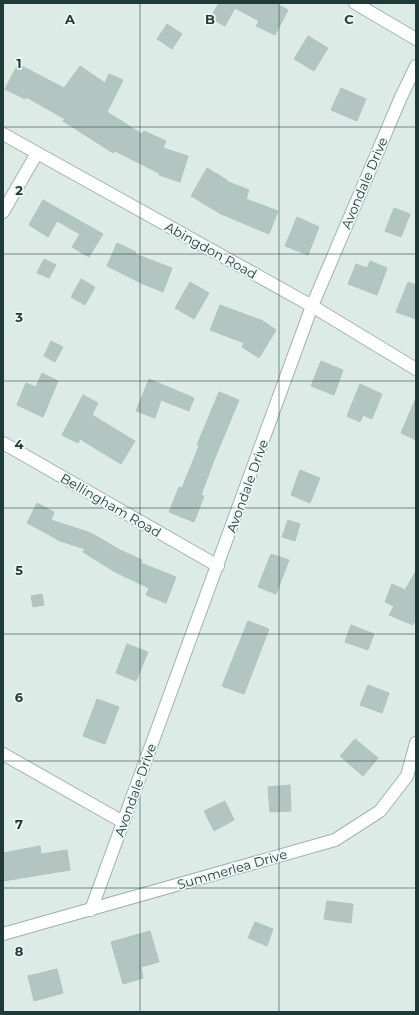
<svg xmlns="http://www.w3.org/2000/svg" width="419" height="1015" font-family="Montserrat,sans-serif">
  <rect width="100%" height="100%" fill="#ddebe7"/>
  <path fill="#b3c5c1" stroke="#afc4c0" d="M 219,3 L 275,3 L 288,10 L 275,35 L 256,26 L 259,21 L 235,8 L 225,26 L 210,18 Z
    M 167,24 L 182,34 L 172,49 L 157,39 Z
    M 308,36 L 328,48 L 314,71 L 294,59 Z
    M 18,64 L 64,88 L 80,66 L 105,83 L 109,74 L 123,80 L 107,112 L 142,134 L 144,131 L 166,141 L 163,148 L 188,156 L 180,182 L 159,175 L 159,173 L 115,151 L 113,153 L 63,121 L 65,119 L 26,97 L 25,99 L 5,89 Z
    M 341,88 L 366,99 L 357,121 L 331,110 Z
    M 207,168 L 227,180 L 226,181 L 249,190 L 246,199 L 278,211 L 269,234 L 221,214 L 191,196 Z
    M 43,200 L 103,234 L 89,257 L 72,247 L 80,234 L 57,221 L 48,237 L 29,225 Z
    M 394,208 L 410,214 L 401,237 L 385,231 Z
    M 297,217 L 319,227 L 308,255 L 285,246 Z
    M 117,243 L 136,252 L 135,254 L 172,268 L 163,292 L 141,283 L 107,266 Z
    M 44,259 L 56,265 L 49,278 L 37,273 Z
    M 370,261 L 387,268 L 377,295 L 348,284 L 356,264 L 367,268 Z
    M 81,279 L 95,287 L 85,305 L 71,297 Z
    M 190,282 L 209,293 L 194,319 L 175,308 Z
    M 408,282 L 416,285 L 416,319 L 396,312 Z
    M 220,305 L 263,321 L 276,330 L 259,358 L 242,347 L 244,343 L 210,330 Z
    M 51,341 L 63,347 L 55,362 L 44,356 Z
    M 321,361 L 343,370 L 334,395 L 311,386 Z
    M 42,373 L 58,381 L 43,417 L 17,405 L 26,383 L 36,387 Z
    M 149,379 L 194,398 L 189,411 L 161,400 L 155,418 L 136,411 Z
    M 360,384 L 382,394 L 372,419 L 363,415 L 360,422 L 347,416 Z
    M 219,392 L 239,400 L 214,460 L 201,495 L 204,496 L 194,522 L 169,512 L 179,487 L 182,488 L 199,446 L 197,445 Z
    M 83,395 L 98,403 L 92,415 L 135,441 L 121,464 L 80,439 L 78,443 L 62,435 Z
    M 416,398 L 416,440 L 401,433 Z
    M 300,470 L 320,478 L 310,503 L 291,495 Z
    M 37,503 L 54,512 L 51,520 L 91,533 L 120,550 L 142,560 L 141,563 L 176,577 L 166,603 L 146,595 L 149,588 L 115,572 L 83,552 L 85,549 L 57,540 L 57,539 L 27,523 Z
    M 288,520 L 300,524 L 295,541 L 282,537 Z
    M 271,554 L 289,560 L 276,594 L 258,587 Z
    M 416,571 L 416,618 L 413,625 L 389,615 L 394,606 L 385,602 L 392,584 L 405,590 Z
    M 42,594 L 44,605 L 33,607 L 31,596 Z
    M 248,621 L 269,629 L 244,694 L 222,686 Z
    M 351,625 L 374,634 L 368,650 L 345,642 Z
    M 127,644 L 148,652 L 136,681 L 116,673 Z
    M 368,685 L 389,693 L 382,713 L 360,705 Z
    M 97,699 L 119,707 L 105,744 L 83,736 Z
    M 355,739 L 378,758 L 363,776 L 340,756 Z
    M 290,785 L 291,811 L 270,812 L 268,787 Z
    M 225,801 L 234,820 L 214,831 L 204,811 Z
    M 40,846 L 41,854 L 67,850 L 70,870 L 3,881 L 3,853 Z
    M 327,901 L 353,904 L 351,923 L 324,919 Z
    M 255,922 L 273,929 L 267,946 L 248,938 Z
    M 150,931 L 159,962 L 141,967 L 143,978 L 123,984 L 111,942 Z
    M 57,969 L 63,993 L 34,1001 L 28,976 Z"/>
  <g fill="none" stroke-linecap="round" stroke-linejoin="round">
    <g stroke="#a0b3af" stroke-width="14">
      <path id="minor" d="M 355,3 L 416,39
        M 3,134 L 312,306 L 416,369
        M 3,212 L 37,153
        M 3,443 L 218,566
        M 3,754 L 123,822
        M 91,910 L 312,306 L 401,97 L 416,66
        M 3,934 L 335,840 L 380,811 L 407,776 L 416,743"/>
    </g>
    <use href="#minor" stroke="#fff" stroke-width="12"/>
  </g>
  <path fill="none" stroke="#1e3b39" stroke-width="1" stroke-opacity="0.55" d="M 140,3 L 140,1012M 279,3 L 279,1012M 3,127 L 416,127M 3,254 L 416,254M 3,381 L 416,381M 3,508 L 416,508M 3,634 L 416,634M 3,761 L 416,761M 3,888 L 416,888"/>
  <g text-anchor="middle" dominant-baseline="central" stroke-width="3.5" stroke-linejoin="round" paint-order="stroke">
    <g font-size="13" fill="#1e3b39" stroke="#eef7f4">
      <text transform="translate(364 183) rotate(-67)">Avondale Drive</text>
      <text transform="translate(211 250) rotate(29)">Abingdon Road</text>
      <text transform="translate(247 486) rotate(-70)">Avondale Drive</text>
      <text transform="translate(111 505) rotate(30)">Bellingham Road</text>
      <text transform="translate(135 790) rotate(-70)">Avondale Drive</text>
      <text transform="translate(232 869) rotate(-16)">Summerlea Drive</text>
    </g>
  </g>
  <g font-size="13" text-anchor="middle" font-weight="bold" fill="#1e3b39" stroke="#eef7f4" stroke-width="3.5" stroke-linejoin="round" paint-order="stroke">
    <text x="70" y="24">A</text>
    <text x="210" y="24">B</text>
    <text x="349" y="24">C</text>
    <text x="19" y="68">1</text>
    <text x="19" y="195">2</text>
    <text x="19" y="322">3</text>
    <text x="19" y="449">4</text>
    <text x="19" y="575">5</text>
    <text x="19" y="702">6</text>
    <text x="19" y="829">7</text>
    <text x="19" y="956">8</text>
  </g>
  <rect width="419" height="1015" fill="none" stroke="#1e3b39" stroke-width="8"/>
</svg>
